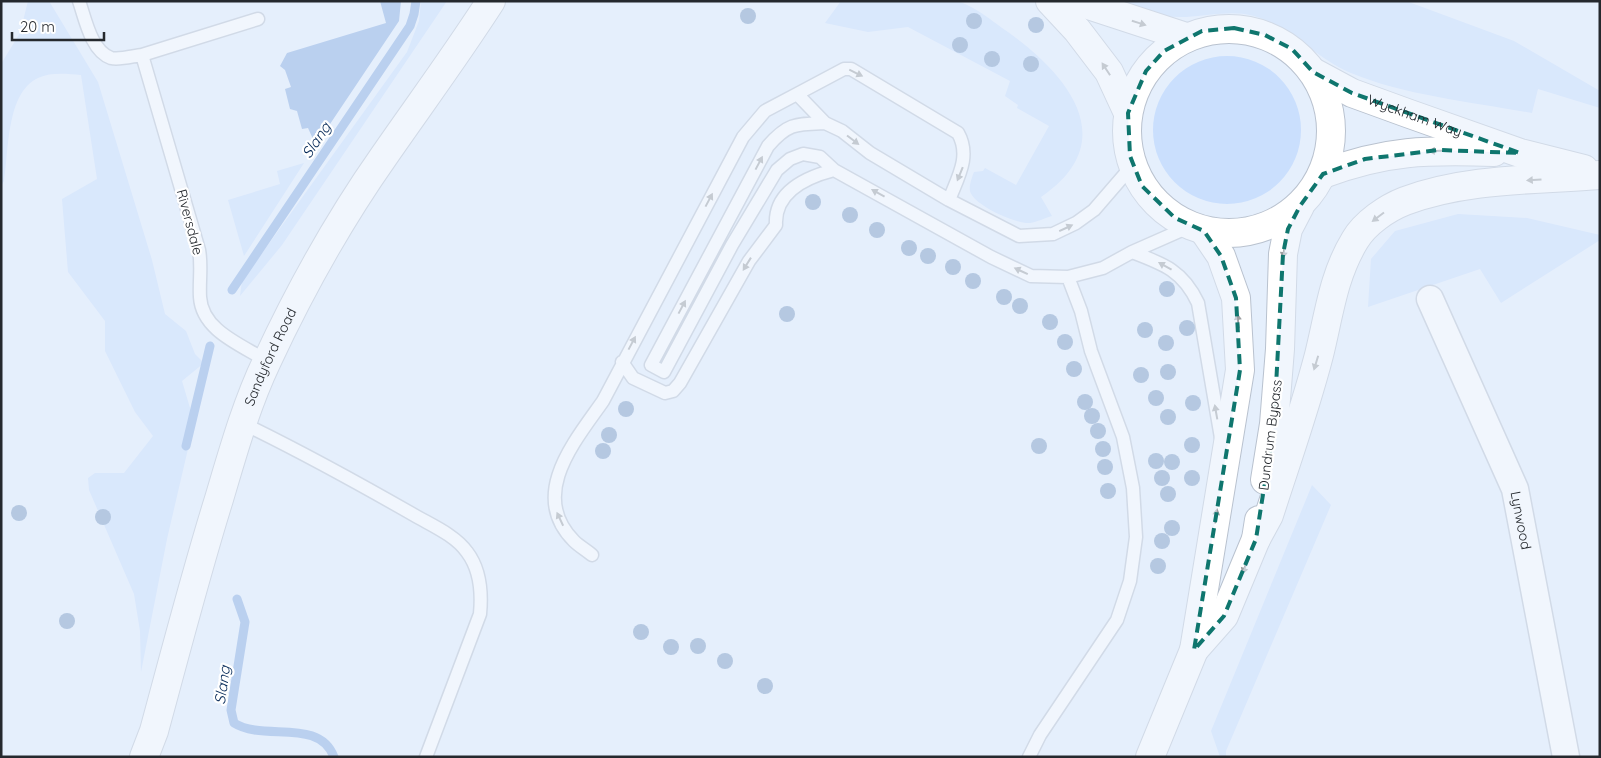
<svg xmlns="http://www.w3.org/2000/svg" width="1601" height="758" font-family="Quicksand,sans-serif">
  <rect width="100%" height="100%" fill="#e5effc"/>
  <path fill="#cadffd" d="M 28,1 L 49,1 L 98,82 L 152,260 L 165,314 L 186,331 L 195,354 L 204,363 L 182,381 L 190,408 L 191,436 L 167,539 L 141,672 L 140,631 L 134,594 L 89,490 L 88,478 L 95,473 L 124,473 L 153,436 L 135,412 L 105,351 L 105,321 L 68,272 L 62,199 L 97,179 L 81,75 C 67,74 51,72 38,78 C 6,93 9,151 4,181 L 1,186 L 1,64 L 20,33 Z
    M 421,1 L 447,1 L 282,245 L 240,296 L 242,281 L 407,52 L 419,21 Z
    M 841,1 C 868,1 894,1 921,1 C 932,1 945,0 956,1 C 974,5 993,22 1008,32 C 1068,75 1123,141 1041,197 L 1052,216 C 1045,218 1037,222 1030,223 C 1016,224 973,205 970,191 C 969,185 972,177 974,172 L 983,171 L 985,168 L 1016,185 L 1049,126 L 1017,108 L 1018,105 L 1005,96 L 1010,81 L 908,27 L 868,32 L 825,23 Z
    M 1113,1 L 1406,1 L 1514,41 L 1600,91 L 1600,108 L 1538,89 L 1532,113 C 1477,103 1403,95 1351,73 C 1315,58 1290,26 1254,16 C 1231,10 1209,16 1186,17 C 1160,18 1137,9 1113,1 Z
    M1153 130a74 74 0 1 1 148 0a74 74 0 1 1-148 0Z
    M 304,163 L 244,256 L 228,200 L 280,184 L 277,171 Z
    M 1458,214 L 1527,218 L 1600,235 L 1600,240 L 1501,303 L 1480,269 L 1368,307 L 1371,259 L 1395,231 Z
    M 1312,485 L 1331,505 L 1226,751 L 1226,757 L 1220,757 L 1211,731 Z"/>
  <path fill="#86abe0" d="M 380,1 L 401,1 L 399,21 L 322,136 L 313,139 L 308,128 L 302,129 L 297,111 L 290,109 L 285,89 L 291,87 L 285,70 L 280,66 L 287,53 L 386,23 Z"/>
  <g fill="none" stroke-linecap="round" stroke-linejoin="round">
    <path stroke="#86abe0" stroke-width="9" d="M 232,290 L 410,26 L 414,14 L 416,1
      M 186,446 L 210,346
      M 237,599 L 245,622 L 231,710 L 234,723 C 264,742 319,717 334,757"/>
    <g stroke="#b9c2cf" stroke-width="15">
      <path id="lane" d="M 79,1 C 85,18 91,51 111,58 C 120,60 133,56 142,55 L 199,250 C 202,266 199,281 200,297 C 202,331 242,345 267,361
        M 142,55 L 258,19
        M 797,94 L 844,69 L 851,69 L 958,133 C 971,156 958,177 949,200
        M 825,123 C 796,124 788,123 768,146 L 651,365 L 664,372 L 732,245 L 777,170 L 790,159 L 803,154 L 820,157 L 834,170 L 991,257 L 1031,276 L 1068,277 L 1103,268 L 1132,252 L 1191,226
        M 1132,252 C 1164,264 1183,271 1198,303 L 1221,438
        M 622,362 L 633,378 L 665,393 L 673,391 L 680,383 L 749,261 L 776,225 C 774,191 807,177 834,170
        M 242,423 C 300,451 358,483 414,515 C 431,525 455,535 467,552 C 480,569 482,593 480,614 L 426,757
        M 592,555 C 586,550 579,546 574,541 C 528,495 575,441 603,401 L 743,137 L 765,111 L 797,94 L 825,123 L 842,131 L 870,153 L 949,200 L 1019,236 L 1053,234 L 1076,223 L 1094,210 L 1132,166
        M 1029,757 L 1040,735 L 1117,620 L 1130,581 L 1136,537 L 1133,488 L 1123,437 L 1091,351 L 1081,311 L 1068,277"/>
    </g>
    <g stroke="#b9c2cf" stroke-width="29">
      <g id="street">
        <path id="s1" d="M 1430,299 L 1515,489 L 1566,757"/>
      </g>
    </g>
    <g stroke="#b9c2cf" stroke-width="30">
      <g id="secondary">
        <path d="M 1050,1 L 1077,30 L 1109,72 L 1128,113"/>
        <path d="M 1076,1 L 1186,37"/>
        <circle cx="1229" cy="131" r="102"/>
        <path id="s2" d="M 1313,72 L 1352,93 L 1407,113 L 1520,153 L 1584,169"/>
        <path d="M 1323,174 C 1386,150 1427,150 1494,152"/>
        <path d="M 1265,480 L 1274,424 L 1280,349 L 1283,254 L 1288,229 L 1300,206"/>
        <path d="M 1256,539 L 1269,515 C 1286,462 1305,409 1319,355 C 1329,315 1333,276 1355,240 C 1365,223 1387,208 1405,201 C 1466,178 1536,180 1600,175"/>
        <path d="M 1194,650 L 1224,616 L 1256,539 L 1259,520"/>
        <path id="s3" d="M 144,757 L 154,731 C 175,654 195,576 219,499 C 233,452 246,405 267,361 C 300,290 339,220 384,156 C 420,104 457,54 491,1"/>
        <path d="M 1150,757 L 1194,650 L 1240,370 L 1236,298 L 1221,256 L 1204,231"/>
      </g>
    </g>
    <use href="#lane" stroke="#fff" stroke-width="12"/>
    <use href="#street" stroke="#fff" stroke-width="26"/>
    <use href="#secondary" stroke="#fff" stroke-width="28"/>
  </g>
  <g fill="#7a99c1">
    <circle cx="748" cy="16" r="8"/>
    <circle cx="974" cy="21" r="8"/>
    <circle cx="1036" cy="25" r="8"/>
    <circle cx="960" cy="45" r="8"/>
    <circle cx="992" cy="59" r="8"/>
    <circle cx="1031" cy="64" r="8"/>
    <circle cx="813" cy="202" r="8"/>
    <circle cx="850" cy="215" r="8"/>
    <circle cx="877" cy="230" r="8"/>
    <circle cx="909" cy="248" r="8"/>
    <circle cx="928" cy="256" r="8"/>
    <circle cx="953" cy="267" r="8"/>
    <circle cx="973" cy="281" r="8"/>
    <circle cx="1167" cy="289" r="8"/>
    <circle cx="1004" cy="297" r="8"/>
    <circle cx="1020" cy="306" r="8"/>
    <circle cx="787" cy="314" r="8"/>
    <circle cx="1050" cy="322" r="8"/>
    <circle cx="1187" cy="328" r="8"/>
    <circle cx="1145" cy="330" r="8"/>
    <circle cx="1065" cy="342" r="8"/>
    <circle cx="1166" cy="343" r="8"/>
    <circle cx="1074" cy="369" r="8"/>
    <circle cx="1168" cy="372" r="8"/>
    <circle cx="1141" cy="375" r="8"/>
    <circle cx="1156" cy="398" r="8"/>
    <circle cx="1085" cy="402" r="8"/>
    <circle cx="1193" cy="403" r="8"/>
    <circle cx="626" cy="409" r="8"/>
    <circle cx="1092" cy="416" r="8"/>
    <circle cx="1168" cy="417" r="8"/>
    <circle cx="1098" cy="431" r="8"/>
    <circle cx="609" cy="435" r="8"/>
    <circle cx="1192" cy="445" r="8"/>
    <circle cx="1039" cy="446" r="8"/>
    <circle cx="1103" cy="449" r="8"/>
    <circle cx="603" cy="451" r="8"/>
    <circle cx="1156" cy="461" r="8"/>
    <circle cx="1172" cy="462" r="8"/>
    <circle cx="1105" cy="467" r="8"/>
    <circle cx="1162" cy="478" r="8"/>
    <circle cx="1192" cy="478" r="8"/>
    <circle cx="1108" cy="491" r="8"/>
    <circle cx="1168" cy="494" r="8"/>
    <circle cx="19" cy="513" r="8"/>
    <circle cx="103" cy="517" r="8"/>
    <circle cx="1172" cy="528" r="8"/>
    <circle cx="1162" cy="541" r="8"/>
    <circle cx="1158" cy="566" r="8"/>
    <circle cx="67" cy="621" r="8"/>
    <circle cx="641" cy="632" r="8"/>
    <circle cx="698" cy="646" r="8"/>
    <circle cx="671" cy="647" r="8"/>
    <circle cx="725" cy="661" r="8"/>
    <circle cx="765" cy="686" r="8"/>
  </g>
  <defs><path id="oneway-solid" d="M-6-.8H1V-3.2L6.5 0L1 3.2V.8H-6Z" transform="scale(1.25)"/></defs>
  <g fill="#9d9fa1">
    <use href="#oneway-solid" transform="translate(1139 23) rotate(17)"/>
    <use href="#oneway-solid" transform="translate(1106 69) rotate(-123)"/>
    <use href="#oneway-solid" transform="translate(856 73) rotate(26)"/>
    <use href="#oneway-solid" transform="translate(853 140) rotate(37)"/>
    <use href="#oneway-solid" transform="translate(1436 151) rotate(178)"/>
    <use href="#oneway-solid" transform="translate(759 163) rotate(-62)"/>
    <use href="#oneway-solid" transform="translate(960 174) rotate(112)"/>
    <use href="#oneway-solid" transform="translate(1534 180) rotate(176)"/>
    <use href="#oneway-solid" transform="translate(878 193) rotate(-151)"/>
    <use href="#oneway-solid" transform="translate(709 200) rotate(-62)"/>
    <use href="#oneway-solid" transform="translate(1378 217) rotate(143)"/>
    <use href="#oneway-solid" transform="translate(1066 228) rotate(-25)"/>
    <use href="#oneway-solid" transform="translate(1284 251) rotate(98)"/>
    <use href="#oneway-solid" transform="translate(747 264) rotate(122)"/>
    <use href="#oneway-solid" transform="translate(1165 266) rotate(-151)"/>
    <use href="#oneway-solid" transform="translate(1021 271) rotate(-155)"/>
    <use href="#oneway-solid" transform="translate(682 307) rotate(-62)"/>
    <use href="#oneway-solid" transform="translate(1238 321) rotate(-96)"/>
    <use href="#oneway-solid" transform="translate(632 343) rotate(-62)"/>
    <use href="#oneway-solid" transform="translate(1316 363) rotate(107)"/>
    <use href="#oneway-solid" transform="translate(1216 412) rotate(-100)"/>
    <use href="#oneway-solid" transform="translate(1216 516) rotate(-81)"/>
    <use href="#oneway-solid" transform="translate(560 519) rotate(-115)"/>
    <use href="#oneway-solid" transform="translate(1245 567) rotate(111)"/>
  </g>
  <path d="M0 0H1601V758H0ZM 1234,28 L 1265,35 L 1292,49 L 1313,72 L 1352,93 L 1520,153 L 1439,150 L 1365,159 L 1323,174 L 1300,206 L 1288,229 L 1283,254 L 1274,424 L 1256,539 L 1224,616 L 1194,650 L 1240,370 L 1236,298 L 1221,256 L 1204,231 L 1175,218 L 1142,186 L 1130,156 L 1128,113 L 1146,71 L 1164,51 L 1202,31 Z" fill="#e5effc" fill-opacity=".55" fill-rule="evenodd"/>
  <path fill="none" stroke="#0f766e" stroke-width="4" stroke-dasharray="10 6" stroke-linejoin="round" d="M 1234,28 L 1265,35 L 1292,49 L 1313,72 L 1352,93 L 1520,153 L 1439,150 L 1365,159 L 1323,174 L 1300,206 L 1288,229 L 1283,254 L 1274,424 L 1256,539 L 1224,616 L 1194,650 L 1240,370 L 1236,298 L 1221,256 L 1204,231 L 1175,218 L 1142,186 L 1130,156 L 1128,113 L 1146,71 L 1164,51 L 1202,31 Z"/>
  <g text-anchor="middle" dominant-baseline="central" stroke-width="4.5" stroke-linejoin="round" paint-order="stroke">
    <g font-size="14" fill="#25292e" stroke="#fff">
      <text stroke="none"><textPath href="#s2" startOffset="111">Wyckham Way</textPath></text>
      <text transform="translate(190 222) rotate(75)">Riversdale</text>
      <text stroke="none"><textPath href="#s3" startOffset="420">Sandyford Road</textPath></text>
      <text transform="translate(1270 435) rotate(-83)">Dundrum Bypass</text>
      <text stroke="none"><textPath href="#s1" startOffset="240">Lynwood</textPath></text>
    </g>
    <g font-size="15" font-style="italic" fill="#032756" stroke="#fff">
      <text transform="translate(316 140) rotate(-56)">Slang</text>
      <text transform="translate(222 685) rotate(-82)">Slang</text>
    </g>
  </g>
  <rect width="1601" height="758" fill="none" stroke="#25292e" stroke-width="5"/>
  <path d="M12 32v8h92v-8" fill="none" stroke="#25292e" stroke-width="2.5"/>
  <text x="20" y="32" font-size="15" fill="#25292e" stroke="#ffffff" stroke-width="4" paint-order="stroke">20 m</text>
</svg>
